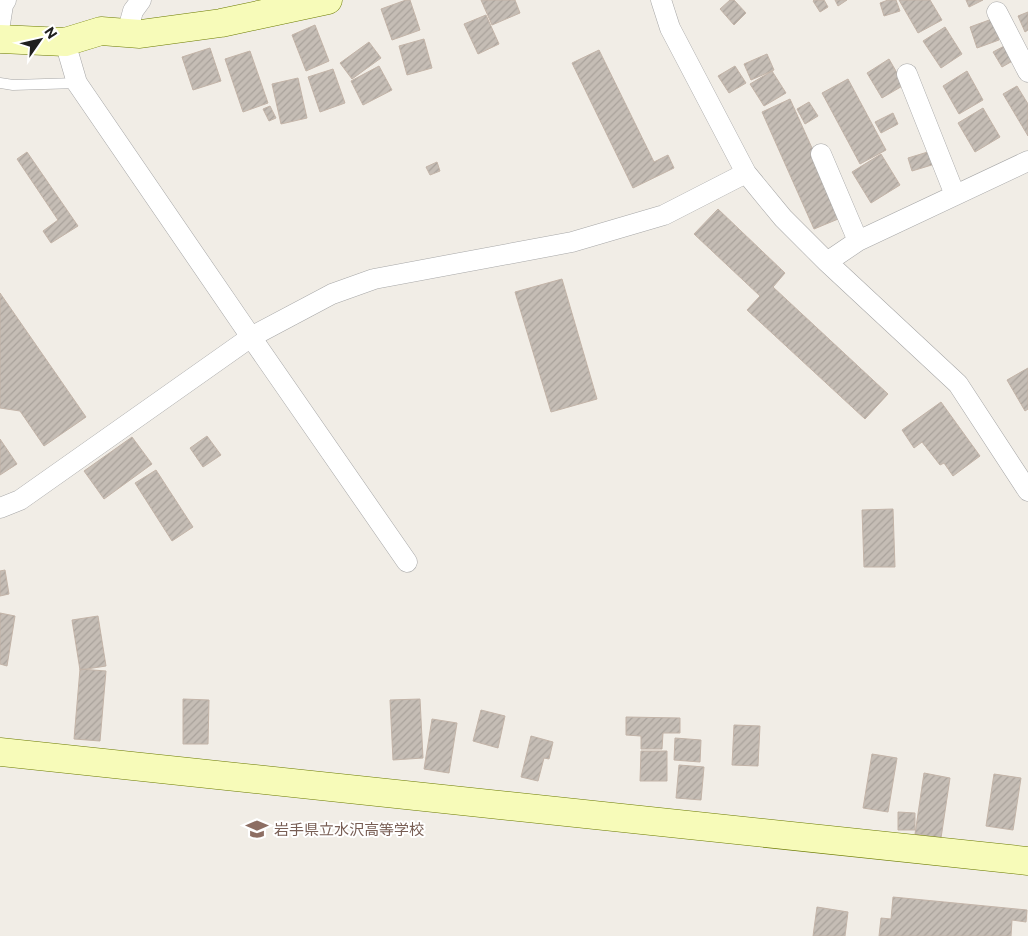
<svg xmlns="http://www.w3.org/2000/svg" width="1028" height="936" font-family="Commissioner,'Noto Sans JP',sans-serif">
  <defs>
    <pattern id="building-hatch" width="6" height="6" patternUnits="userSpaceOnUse" patternTransform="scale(1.25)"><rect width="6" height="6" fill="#c5bdb5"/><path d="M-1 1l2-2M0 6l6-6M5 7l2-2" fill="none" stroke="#a9a29b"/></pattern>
  </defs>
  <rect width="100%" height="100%" fill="#f1ede6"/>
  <path fill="url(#building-hatch)" stroke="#c3b4a8" d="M 406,0 L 410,0 L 420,30 L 392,40 L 381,9 Z
    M 481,0 L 515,0 L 520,13 L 492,25 Z
    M 730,0 L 734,0 L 746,13 L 734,25 L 720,9 Z
    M 814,0 L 824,0 L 828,7 L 820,12 L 813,1 Z
    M 835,0 L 847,0 L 838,6 Z
    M 888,0 L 896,0 L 900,11 L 884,16 L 880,3 Z
    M 899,0 L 930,0 L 942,20 L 918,33 Z
    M 966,0 L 983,0 L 969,7 Z
    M 1028,12 L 1028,30 L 1025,32 L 1018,16 Z
    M 486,15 L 499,44 L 478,54 L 464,24 Z
    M 992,19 L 999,40 L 977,48 L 970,27 Z
    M 315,25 L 329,61 L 306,71 L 292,35 Z
    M 945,27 L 962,54 L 941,68 L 923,41 Z
    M 424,39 L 432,68 L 407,75 L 399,46 Z
    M 369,42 L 381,58 L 352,79 L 340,63 Z
    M 1008,44 L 1016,59 L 1002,67 L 993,52 Z
    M 210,48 L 221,81 L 193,90 L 182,57 Z
    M 599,50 L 654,162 L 668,155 L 674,168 L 633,188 L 572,63 Z
    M 250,51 L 268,103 L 243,112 L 225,59 Z
    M 767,54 L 774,70 L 751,80 L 744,64 Z
    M 889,59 L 904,85 L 882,98 L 867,73 Z
    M 379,66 L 392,90 L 363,105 L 351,81 Z
    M 735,66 L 746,83 L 729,93 L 718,76 Z
    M 333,69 L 345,103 L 320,112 L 308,77 Z
    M 772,71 L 786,93 L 764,106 L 750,84 Z
    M 967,71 L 983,100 L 959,114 L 943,86 Z
    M 298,78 L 307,118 L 281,124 L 272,84 Z
    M 848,79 L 886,150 L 860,164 L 822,93 Z
    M 1017,86 L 1028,104 L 1028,136 L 1003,94 Z
    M 790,99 L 843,217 L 814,229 L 762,112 Z
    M 809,102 L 818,116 L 805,124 L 797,109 Z
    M 270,106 L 276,118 L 269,121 L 263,109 Z
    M 983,108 L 1000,137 L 975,152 L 958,123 Z
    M 893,113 L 898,124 L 881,133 L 875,122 Z
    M 931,151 L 935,164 L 912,171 L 908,158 Z
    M 27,152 L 78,226 L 51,243 L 43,231 L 58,220 L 17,159 Z
    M 881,154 L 900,185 L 871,203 L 852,172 Z
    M 437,162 L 440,171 L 430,175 L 426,167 Z
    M 718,209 L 785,273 L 773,287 L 888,394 L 865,419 L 747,310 L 760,296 L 694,234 Z
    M 562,279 L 597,399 L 551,412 L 515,292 Z
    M 0,293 L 86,417 L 44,446 L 20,411 L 0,408 Z
    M 1028,368 L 1028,409 L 1025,411 L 1007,380 Z
    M 941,402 L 980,456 L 953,476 L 944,463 L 940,465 L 922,442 L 914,448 L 902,430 Z
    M 207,436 L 221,455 L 203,467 L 190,448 Z
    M 132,437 L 152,464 L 104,499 L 84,471 Z
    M 0,439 L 17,464 L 0,475 Z
    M 156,470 L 193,527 L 172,541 L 135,483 Z
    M 893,509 L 895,567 L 864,567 L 862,510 Z
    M 5,570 L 9,594 L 0,596 L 0,571 Z
    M 0,613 L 15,616 L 7,666 L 0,664 Z
    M 98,616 L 106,666 L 80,670 L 72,620 Z
    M 80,669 L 106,671 L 100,741 L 74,739 Z
    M 183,699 L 209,700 L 208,744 L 183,744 Z
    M 420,699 L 423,758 L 393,760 L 390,700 Z
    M 481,710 L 505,716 L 498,748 L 473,741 Z
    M 626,717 L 680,718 L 680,733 L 663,733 L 662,749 L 641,749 L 641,736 L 626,735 Z
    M 432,719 L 457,723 L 449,773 L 424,769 Z
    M 734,725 L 760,726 L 758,766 L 732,765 Z
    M 531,736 L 553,742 L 549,759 L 544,758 L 538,781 L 521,777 Z
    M 675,738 L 701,740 L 700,762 L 674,760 Z
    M 641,751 L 667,751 L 667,781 L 640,781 Z
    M 872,754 L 897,758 L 888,812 L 863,808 Z
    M 679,765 L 704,767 L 701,800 L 676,798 Z
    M 924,773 L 950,778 L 941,838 L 915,834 Z
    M 994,774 L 1021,778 L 1013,830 L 986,826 Z
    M 898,812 L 915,813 L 915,830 L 898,830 Z
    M 893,897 L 1027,910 L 1026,922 L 1012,920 L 1011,936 L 879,936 L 881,918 L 891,919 Z
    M 817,907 L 848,912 L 845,936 L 813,936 Z"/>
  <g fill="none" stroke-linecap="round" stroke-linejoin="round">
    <g stroke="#a7a7a7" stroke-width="11">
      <path id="lane" d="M 0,83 L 13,85 L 77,83"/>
    </g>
    <g stroke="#a7a7a7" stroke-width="21">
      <path id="street" d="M 661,0 L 670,28 L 746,173 L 783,218 L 827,262 L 958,384 L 1028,491
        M 997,12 L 1028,72
        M 0,24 L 3,5 L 6,0
        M 127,33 L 133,11 L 141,0
        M 65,42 L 77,83 L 251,337 L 407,562
        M 907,74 L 955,195
        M 821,154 L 858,241
        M 827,262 L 858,241 L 1028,161
        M 0,508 L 20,500 L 251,337 L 332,294 L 374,279 L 572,242 L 664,215 L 746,173"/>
    </g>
    <g stroke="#6c7b02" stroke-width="29">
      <path id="secondary" d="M 0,39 L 65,42 L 101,31 L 140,34 L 221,23 L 328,0
        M 0,752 L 1028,861"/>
    </g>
    <use href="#lane" stroke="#fff" stroke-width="10"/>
    <use href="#street" stroke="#fff" stroke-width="20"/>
    <use href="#secondary" stroke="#f7fbb9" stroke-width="28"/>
  </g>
  <defs>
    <g id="school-bare" transform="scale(1.725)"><path d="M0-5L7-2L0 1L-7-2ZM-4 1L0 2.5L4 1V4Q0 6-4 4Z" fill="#8d6e63" stroke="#fff" stroke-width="2.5" paint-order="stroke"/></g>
  </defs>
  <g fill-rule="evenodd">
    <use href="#school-bare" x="257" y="829"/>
  </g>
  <g text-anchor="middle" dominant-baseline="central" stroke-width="4" stroke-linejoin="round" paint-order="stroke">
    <g font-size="15" fill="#785e54" stroke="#fff" text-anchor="start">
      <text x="274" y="829">岩手県立水沢高等学校</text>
    </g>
  </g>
  <g transform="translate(40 40) rotate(56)" stroke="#ffffff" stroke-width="4" paint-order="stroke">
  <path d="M0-4L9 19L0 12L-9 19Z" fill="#202020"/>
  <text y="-8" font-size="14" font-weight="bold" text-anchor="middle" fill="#202020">N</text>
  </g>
</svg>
